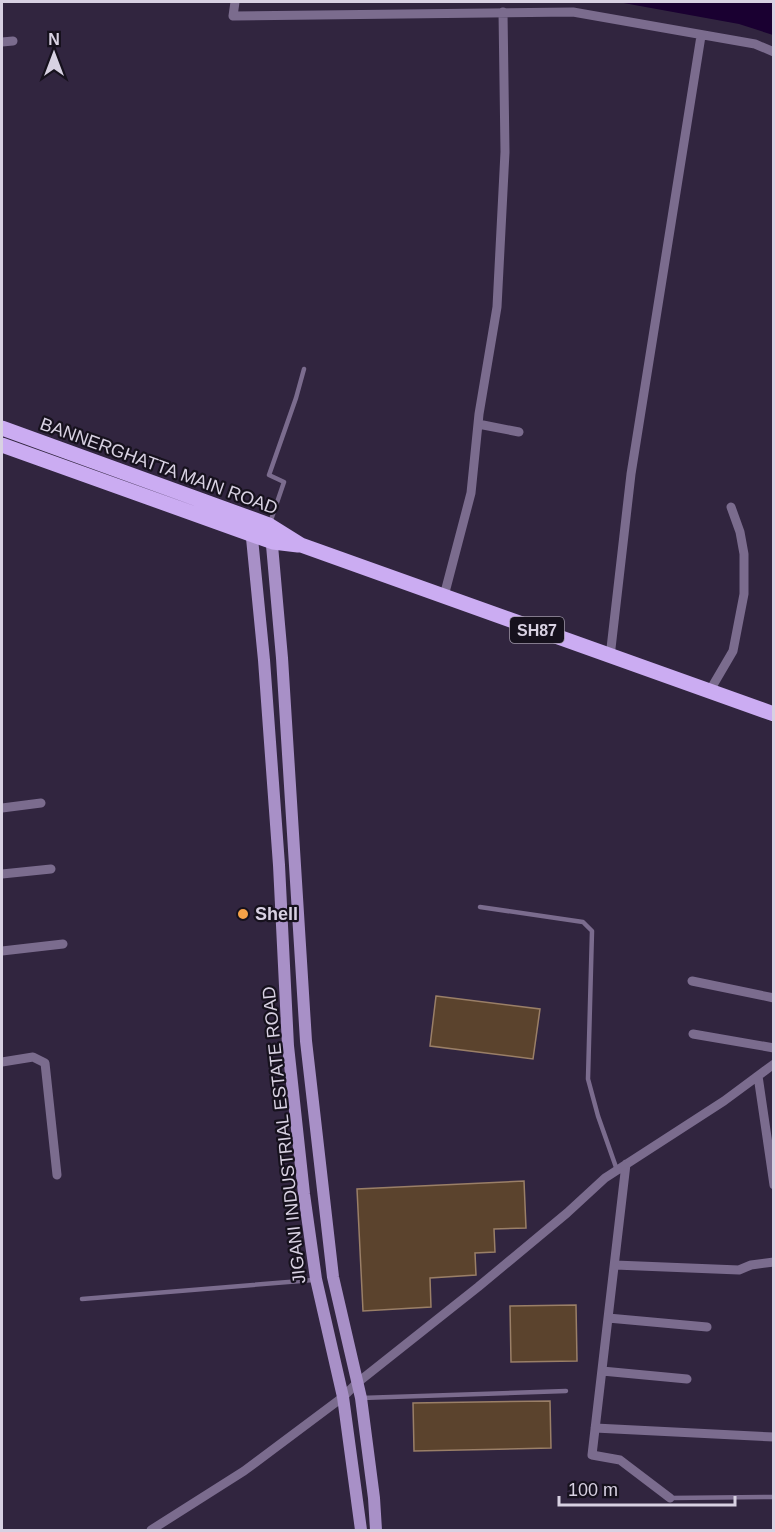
<svg xmlns="http://www.w3.org/2000/svg" width="775" height="1532" font-family="Helvetica,sans-serif">
  <rect width="100%" height="100%" fill="#31253f"/>
  <path fill="#1a0031" d="M 618,2 L 773,2 L 773,35 L 739,24 Z"/>
  <path fill="#5b432d" stroke="#9a7f67" stroke-width="1.5" d="M 436,996 L 540,1009 L 533,1059 L 430,1046 Z
    M 524,1181 L 526,1228 L 494,1229 L 495,1252 L 475,1253 L 476,1275 L 430,1278 L 431,1307 L 363,1311 L 357,1189 Z
    M 576,1305 L 577,1361 L 511,1362 L 510,1306 Z
    M 550,1401 L 551,1448 L 414,1451 L 413,1403 Z"/>
  <g fill="none" stroke-linecap="round" stroke-linejoin="round">
    <path stroke="#7b6c8e" stroke-width="4.5" d="M 270,523 L 284,482 L 269,475 L 296,398 L 304,369
      M 480,907 L 583,922 L 592,931 L 588,1079 L 598,1116 L 617,1170
      M 82,1299 L 313,1280
      M 361,1398 L 566,1391
      M 670,1498 L 774,1497"/>
    <path stroke="#7b6c8e" stroke-width="9" d="M 235,2 L 233,16 L 573,12 L 755,44 L 774,52
      M 2,42 L 13,41
      M 478,424 L 519,432
      M 444,596 L 471,493 L 479,414 L 497,307 L 505,152 L 503,12
      M 610,657 L 631,474 L 701,36
      M 709,692 L 733,651 L 744,594 L 744,554 L 740,532 L 731,507
      M 2,808 L 41,803
      M 2,874 L 51,869
      M 2,951 L 63,944
      M 692,981 L 774,998
      M 693,1034 L 774,1048
      M 2,1062 L 33,1057 L 45,1063 L 57,1175
      M 758,1076 L 774,1185
      M 626,1164 L 592,1455 L 620,1460 L 670,1498
      M 615,1265 L 739,1270 L 751,1265 L 774,1262
      M 608,1318 L 707,1327
      M 602,1371 L 687,1379
      M 595,1428 L 774,1437
      M 151,1530 L 244,1471 L 343,1397 L 357,1383 L 478,1287 L 567,1213 L 605,1178 L 724,1101 L 774,1064"/>
    <path stroke="#a890c7" stroke-width="12" d="M 251,528 L 264,660 L 279,865 L 288,1046 L 304,1194 L 316,1279 L 343,1397 L 361,1530
      M 271,534 L 282,658 L 306,1041 L 333,1277 L 361,1398 L 374,1498 L 376,1530"/>
    <path stroke="#cbacf2" stroke-width="15" d="M 2,428 L 269,525 L 301,545 L 774,714
      M 2,445 L 273,542 L 298,545"/>
  </g>
  <circle fill="#f6a248" stroke="#16111d" stroke-width="2" cx="243" cy="914" r="6"/>
  <g text-anchor="middle" dominant-baseline="central" stroke-width="4.5" stroke-linejoin="round" paint-order="stroke">
    <rect fill="#16111d" stroke="#9e97a7" stroke-width="1.5" x="510" y="617" width="54" height="26" rx="4.5"/>
    <g font-size="16" font-weight="bold" fill="#d8d1e2">
      <text x="537" y="630">SH87</text>
    </g>
    <g font-size="18" fill="#d8d1e2" stroke="#16111d">
      <text transform="translate(159 466) rotate(20)">BANNERGHATTA MAIN ROAD</text>
      <text transform="translate(284 1135) rotate(-96)">JIGANI INDUSTRIAL ESTATE ROAD</text>
    </g>
    <g font-size="18" font-weight="bold" fill="#d8d1e2" stroke="#16111d" text-anchor="start">
      <text x="255" y="914">Shell</text>
    </g>
  </g>
  <rect width="775" height="1532" fill="none" stroke="#d8d1e2" stroke-width="6"/>
  <g transform="translate(54 54)" stroke="#16111d" stroke-width="4.5" paint-order="stroke">
  <path d="M0-4.5L10 22L0 15L-10 22Z" fill="#d8d1e2"/>
  <text y="-9" font-size="16" font-weight="bold" text-anchor="middle" fill="#d8d1e2">N</text>
  </g>
  <path d="M559 1496v9h176v-9" fill="none" stroke="#d8d1e2" stroke-width="3"/>
  <text x="568" y="1496" font-size="18" fill="#d8d1e2" stroke="#16111d" stroke-width="4.5" paint-order="stroke">100 m</text>
</svg>
